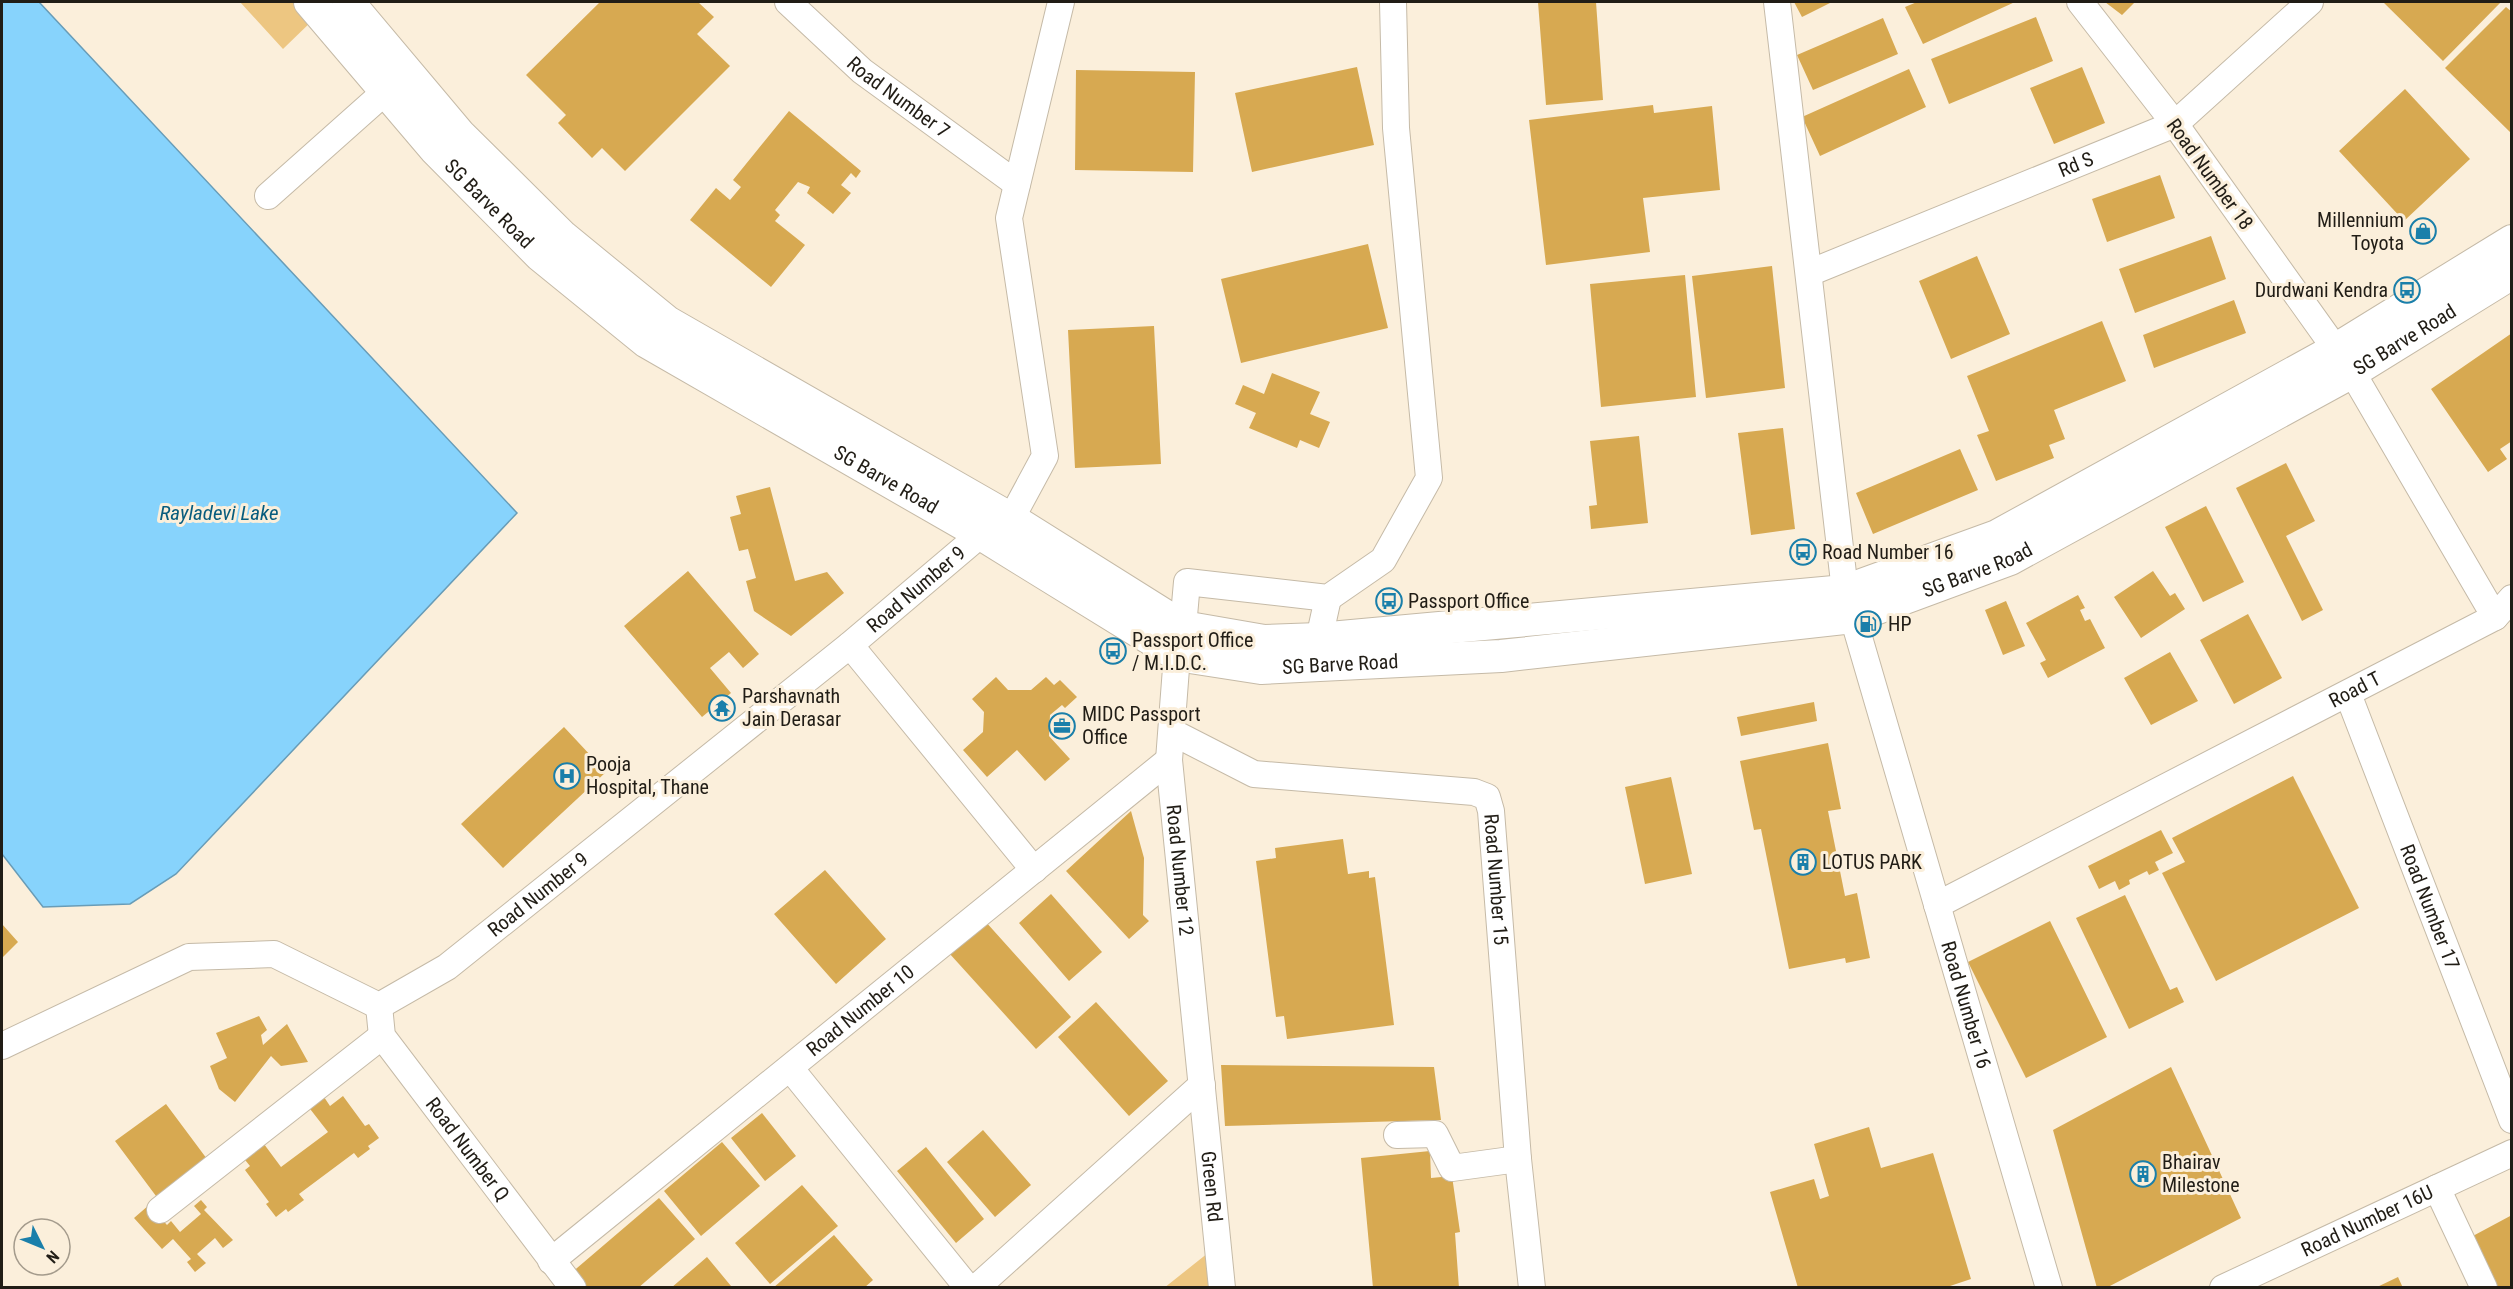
<svg xmlns="http://www.w3.org/2000/svg" width="2513" height="1289" font-family="'Roboto Condensed',sans-serif">
  <rect width="100%" height="100%" fill="#fbefdb"/>
  <path fill="#edc681" d="M 240,2 L 303,2 L 316,17 L 283,49 Z
    M 1213,1249 L 1217,1287 L 1164,1288 Z"/>
  <path fill="#87d3fc" stroke="#689cb7" stroke-width="1.5" d="M 2,2 L 39,2 L 517,513 L 176,874 L 130,904 L 43,907 L 2,854 Z"/>
  <path fill="#d7a951" d="M 600,2 L 698,2 L 714,17 L 697,34 L 730,66 L 625,171 L 602,148 L 592,158 L 558,123 L 566,115 L 526,75 Z
    M 1538,2 L 1596,2 L 1603,100 L 1546,105 Z
    M 1794,2 L 1832,2 L 1802,17 Z
    M 1917,2 L 2015,2 L 1923,44 L 1905,7 Z
    M 2105,2 L 2135,2 L 2122,15 Z
    M 2383,2 L 2501,2 L 2443,61 Z
    M 2506,7 L 2512,12 L 2512,134 L 2445,68 Z
    M 2036,17 L 2053,61 L 1949,104 L 1931,59 Z
    M 1883,18 L 1898,54 L 1813,90 L 1797,55 Z
    M 1357,67 L 1374,145 L 1252,172 L 1235,93 Z
    M 2082,67 L 2105,123 L 2054,144 L 2030,88 Z
    M 1909,69 L 1926,107 L 1820,156 L 1802,117 Z
    M 1076,70 L 1195,72 L 1193,172 L 1075,170 Z
    M 2405,89 L 2470,159 L 2404,221 L 2339,151 Z
    M 1653,105 L 1654,113 L 1712,106 L 1720,190 L 1643,198 L 1650,252 L 1546,265 L 1529,120 Z
    M 789,111 L 861,171 L 856,178 L 851,173 L 841,185 L 851,193 L 833,214 L 807,193 L 810,187 L 798,182 L 775,210 L 780,215 L 775,221 L 805,245 L 771,287 L 690,220 L 716,188 L 730,200 L 741,187 L 733,180 Z
    M 2160,175 L 2175,218 L 2107,242 L 2092,199 Z
    M 2211,236 L 2226,279 L 2135,313 L 2119,269 Z
    M 1368,244 L 1388,328 L 1241,363 L 1221,279 Z
    M 1977,256 L 2010,334 L 1951,359 L 1919,281 Z
    M 1772,266 L 1785,388 L 1706,398 L 1692,276 Z
    M 1685,275 L 1696,397 L 1601,407 L 1590,284 Z
    M 2234,300 L 2246,333 L 2154,368 L 2143,335 Z
    M 2102,321 L 2126,381 L 2054,410 L 2065,439 L 2049,445 L 2054,458 L 1996,481 L 1977,435 L 1989,431 L 1967,376 Z
    M 1154,326 L 1161,464 L 1075,468 L 1068,330 Z
    M 2512,333 L 2512,441 L 2500,449 L 2507,459 L 2488,472 L 2431,389 Z
    M 1272,373 L 1320,392 L 1310,414 L 1330,422 L 1319,448 L 1300,440 L 1297,448 L 1249,428 L 1256,413 L 1235,404 L 1243,385 L 1264,394 Z
    M 1783,428 L 1795,529 L 1751,535 L 1738,433 Z
    M 1639,436 L 1648,523 L 1591,529 L 1589,506 L 1597,505 L 1590,441 Z
    M 1960,449 L 1978,490 L 1873,534 L 1856,493 Z
    M 2286,463 L 2315,521 L 2286,536 L 2323,610 L 2302,621 L 2236,488 Z
    M 770,487 L 795,581 L 827,572 L 844,593 L 791,636 L 754,611 L 746,581 L 756,578 L 748,549 L 739,551 L 730,517 L 741,514 L 736,496 Z
    M 2206,506 L 2244,582 L 2203,602 L 2165,527 Z
    M 688,571 L 759,654 L 743,668 L 729,652 L 710,668 L 731,693 L 702,717 L 624,626 Z
    M 2153,571 L 2170,596 L 2175,593 L 2185,609 L 2141,638 L 2114,597 Z
    M 2078,595 L 2085,608 L 2080,610 L 2085,621 L 2090,619 L 2105,648 L 2048,678 L 2040,663 L 2046,660 L 2026,623 Z
    M 2006,601 L 2025,646 L 2003,655 L 1985,610 Z
    M 2248,614 L 2282,678 L 2234,704 L 2200,640 Z
    M 2170,652 L 2198,701 L 2151,725 L 2124,678 Z
    M 996,677 L 1008,690 L 1031,690 L 1046,677 L 1054,685 L 1060,680 L 1077,697 L 1065,708 L 1062,705 L 1050,715 L 1049,736 L 1070,759 L 1045,781 L 1017,750 L 987,777 L 963,750 L 983,732 L 984,712 L 972,699 Z
    M 1814,702 L 1817,721 L 1741,736 L 1737,717 Z
    M 564,727 L 606,772 L 503,868 L 461,824 Z
    M 1828,743 L 1841,809 L 1828,811 L 1845,896 L 1857,893 L 1870,958 L 1846,963 L 1845,958 L 1789,969 L 1761,829 L 1754,830 L 1740,761 Z
    M 2293,776 L 2359,908 L 2216,981 L 2162,873 L 2185,862 L 2172,838 Z
    M 1671,777 L 1692,874 L 1645,884 L 1625,787 Z
    M 1131,811 L 1144,858 L 1143,915 L 1149,921 L 1129,939 L 1066,871 Z
    M 2161,830 L 2173,853 L 2155,862 L 2159,870 L 2149,875 L 2147,871 L 2129,880 L 2130,884 L 2119,890 L 2115,881 L 2099,889 L 2088,866 Z
    M 1343,839 L 1348,874 L 1369,871 L 1369,878 L 1375,877 L 1394,1025 L 1287,1039 L 1284,1016 L 1276,1017 L 1256,861 L 1276,858 L 1275,848 Z
    M 825,870 L 886,939 L 836,984 L 774,914 Z
    M 1051,894 L 1102,952 L 1069,981 L 1019,923 Z
    M 2125,895 L 2170,990 L 2177,987 L 2184,1002 L 2129,1029 L 2076,918 Z
    M 985,921 L 1071,1017 L 1036,1049 L 949,953 Z
    M 2050,921 L 2107,1037 L 2026,1078 L 1968,962 Z
    M 2,924 L 18,942 L 2,958 Z
    M 1096,1002 L 1168,1081 L 1129,1116 L 1058,1037 Z
    M 259,1016 L 267,1030 L 261,1035 L 263,1045 L 287,1024 L 308,1062 L 281,1066 L 271,1056 L 235,1102 L 219,1089 L 210,1066 L 227,1058 L 216,1033 Z
    M 1221,1065 L 1434,1067 L 1441,1120 L 1225,1126 Z
    M 2171,1067 L 2241,1218 L 2106,1288 L 2097,1288 L 2053,1130 Z
    M 322,1094 L 330,1106 L 343,1096 L 365,1126 L 369,1124 L 379,1138 L 368,1146 L 370,1149 L 358,1158 L 354,1153 L 299,1194 L 304,1200 L 288,1212 L 286,1209 L 276,1217 L 266,1204 L 269,1202 L 245,1170 L 250,1166 L 241,1155 L 261,1140 L 281,1167 L 328,1132 L 307,1105 Z
    M 166,1104 L 207,1159 L 156,1196 L 115,1141 Z
    M 762,1113 L 796,1156 L 765,1181 L 731,1138 Z
    M 1869,1127 L 1881,1168 L 1933,1153 L 1971,1279 L 1944,1288 L 1798,1288 L 1770,1192 L 1814,1179 L 1820,1199 L 1829,1196 L 1814,1144 Z
    M 983,1130 L 1031,1185 L 995,1217 L 947,1162 Z
    M 722,1142 L 760,1186 L 701,1236 L 664,1191 Z
    M 926,1147 L 984,1219 L 956,1243 L 897,1171 Z
    M 1430,1151 L 1431,1178 L 1452,1176 L 1460,1232 L 1455,1233 L 1459,1288 L 1373,1288 L 1361,1158 Z
    M 802,1185 L 838,1226 L 770,1284 L 735,1243 Z
    M 659,1198 L 695,1239 L 638,1288 L 582,1288 L 570,1274 Z
    M 201,1200 L 207,1207 L 204,1210 L 233,1240 L 223,1248 L 215,1238 L 197,1254 L 206,1263 L 195,1272 L 187,1262 L 191,1259 L 173,1239 L 162,1249 L 134,1218 L 149,1205 L 167,1225 L 171,1221 L 180,1232 L 201,1214 L 194,1206 Z
    M 2512,1215 L 2512,1288 L 2498,1288 L 2471,1237 Z
    M 834,1235 L 873,1280 L 864,1288 L 773,1288 Z
    M 707,1257 L 731,1286 L 671,1288 Z
    M 2398,1277 L 2403,1288 L 2375,1288 Z"/>
  <g fill="none" stroke-linecap="round" stroke-linejoin="round">
    <g stroke="#c5baa7" stroke-width="28">
      <g id="minor">
        <path id="s1" d="M 788,2 L 862,71 L 1017,184"/>
        <path d="M 1777,2 L 1845,591"/>
        <path d="M 268,196 L 386,91"/>
        <path id="s2" d="M 1809,273 L 2175,124 L 2310,2"/>
        <path id="s3" d="M 1853,617 L 2049,1288"/>
        <path d="M 2495,617 L 2512,598"/>
        <path d="M 1183,627 L 1187,582 L 1328,598 L 1383,560 L 1429,478 L 1396,128 L 1393,2"/>
        <path d="M 1319,639 L 1328,598"/>
        <path d="M 850,645 L 1034,870"/>
        <path id="s4" d="M 1177,655 L 1169,760 L 1222,1288"/>
        <path id="s5" d="M 2348,694 L 2512,1120"/>
        <path id="s6" d="M 1172,732 L 1254,774 L 1474,792 L 1487,797 L 1491,811 L 1518,1159 L 1532,1288"/>
        <path id="s7" d="M 1937,905 L 2495,617 L 2352,372 L 2175,124 L 2080,2"/>
        <path id="s8" d="M 379,1006 L 382,1036 L 573,1288"/>
        <path id="s9" d="M 2,1046 L 189,957 L 274,954 L 379,1006 L 447,967 L 850,645 L 981,534 L 1011,519 L 1045,456 L 1009,218 L 1061,2"/>
        <path d="M 790,1068 L 968,1288"/>
        <path d="M 1397,1135 L 1435,1134 L 1452,1168 L 1518,1159"/>
        <path d="M 2437,1188 L 2484,1288"/>
        <path d="M 160,1210 L 382,1036"/>
        <path id="s10" d="M 551,1261 L 1169,760"/>
        <path d="M 976,1288 L 1202,1085"/>
        <path id="s11" d="M 2223,1288 L 2512,1153"/>
      </g>
    </g>
    <g stroke="#c5baa7" stroke-width="34">
      <g id="major">
        <path id="s12" d="M 310,2 L 435,149 L 540,255 L 647,342 L 981,534 L 1177,655 L 1261,668 L 1501,656 L 1853,617 L 2010,559 L 2352,372 L 2512,273"/>
        <path d="M 348,2 L 459,134 L 563,237 L 667,322 L 1011,519 L 1183,627 L 1264,641 L 1319,639 L 1845,591 L 1997,536 L 2335,350 L 2512,241"/>
      </g>
    </g>
    <use href="#minor" stroke="#fff" stroke-width="26"/>
    <use href="#major" stroke="#fff" stroke-width="32"/>
  </g>
  <defs>
    <g id="shop-ring" transform="scale(1.35)"><circle r="9.5" fill="#fbefdb" stroke="#1a7faa" stroke-width="1.5"/><path d="M-5-2.5h2.3a2.7 3.5 0 0 1 5.4 0H5L5.5 6h-11ZM-1.5-2.5h3a1.5 2.3 0 0 0-3 0Z" fill="#1a7faa"/></g>
    <g id="bus-ring" transform="scale(1.35)"><circle r="9.5" fill="#fbefdb" stroke="#1a7faa" stroke-width="1.5"/><path d="M-5-6H5V4H4V6H2V4H-2V6H-4V4H-5ZM-3.5-4V0h7V-4ZM-3.5 1.2v1.5H-2V1.2ZM2 1.2v1.5H3.5V1.2Z" fill="#1a7faa"/></g>
    <g id="fuel-ring" transform="scale(1.35)"><circle r="9.5" fill="#fbefdb" stroke="#1a7faa" stroke-width="1.5"/><path d="M-5.5-6h7V0h2V4h1.3V-2.5L3-4.5l.8-.8L6-3V5H2.5V1h-1V6h-7ZM-4.2-4.7v3.2H.2V-4.7Z" fill="#1a7faa"/></g>
    <g id="temple-ring" transform="scale(1.35)"><circle r="9.5" fill="#fbefdb" stroke="#1a7faa" stroke-width="1.5"/><path d="M0-6L5-2H3V0L6.5 2.5H4V6H1.5V3h-3V6H-4V2.5H-6.5L-3 0V-2H-5Z" fill="#1a7faa"/></g>
    <g id="office-ring" transform="scale(1.35)"><circle r="9.5" fill="#fbefdb" stroke="#1a7faa" stroke-width="1.5"/><path d="M-6-3h4V-5.5h4V-3h4V5H-6ZM-1-4.5V-3h2v-1.5ZM-6 0V1H6V0Z" fill="#1a7faa"/></g>
    <g id="hospital-ring" transform="scale(1.35)"><circle r="9.5" fill="#fbefdb" stroke="#1a7faa" stroke-width="1.5"/><path d="M-5-5h3v3.5h4V-5h3V5h-3V1.5h-4V5h-3Z" fill="#1a7faa"/></g>
    <g id="building-ring" transform="scale(1.35)"><circle r="9.5" fill="#fbefdb" stroke="#1a7faa" stroke-width="1.5"/><path d="M-4-6H4V6H1V3H-1V6H-4ZM-2.5-4.3h1.7v1.8h-1.7ZM.8-4.3h1.7v1.8H.8ZM-2.5-1h1.7V.8h-1.7ZM.8-1h1.7V.8H.8Z" fill="#1a7faa"/></g>
  </defs>
  <g fill-rule="evenodd">
    <use href="#shop-ring" x="2423" y="231"/>
    <use href="#bus-ring" x="2407" y="290"/>
    <use href="#bus-ring" x="1803" y="552"/>
    <use href="#bus-ring" x="1389" y="601"/>
    <use href="#fuel-ring" x="1868" y="624"/>
    <use href="#bus-ring" x="1113" y="651"/>
    <use href="#temple-ring" x="722" y="708"/>
    <use href="#office-ring" x="1062" y="726"/>
    <use href="#hospital-ring" x="567" y="776"/>
    <use href="#building-ring" x="1803" y="862"/>
    <use href="#building-ring" x="2143" y="1174"/>
  </g>
  <g text-anchor="middle" dominant-baseline="central" stroke-width="6" stroke-linejoin="round" paint-order="stroke">
    <g font-size="20" fill="#211d16" stroke="#fbefdb">
      <text stroke="none"><textPath href="#s1" startOffset="146">Road Number 7</textPath></text>
      <text stroke="none"><textPath href="#s2" startOffset="288">Rd S</textPath></text>
      <text transform="translate(2210 174) rotate(54)">Road Number 18</text>
      <text stroke="none"><textPath href="#s12" startOffset="270">SG Barve Road</textPath></text>
      <text stroke="none"><textPath href="#s12" startOffset="2394">SG Barve Road</textPath></text>
      <text stroke="none"><textPath href="#s12" startOffset="756">SG Barve Road</textPath></text>
      <text stroke="none"><textPath href="#s12" startOffset="1908">SG Barve Road</textPath></text>
      <text stroke="none"><textPath href="#s9" startOffset="1090">Road Number 9</textPath></text>
      <text stroke="none"><textPath href="#s12" startOffset="1260">SG Barve Road</textPath></text>
      <text stroke="none"><textPath href="#s7" startOffset="470">Road T</textPath></text>
      <text stroke="none"><textPath href="#s4" startOffset="216">Road Number 12</textPath></text>
      <text stroke="none"><textPath href="#s6" startOffset="410">Road Number 15</textPath></text>
      <text stroke="none"><textPath href="#s9" startOffset="604">Road Number 9</textPath></text>
      <text stroke="none"><textPath href="#s5" startOffset="228">Road Number 17</textPath></text>
      <text stroke="none"><textPath href="#s3" startOffset="404">Road Number 16</textPath></text>
      <text stroke="none"><textPath href="#s10" startOffset="398">Road Number 10</textPath></text>
      <text stroke="none"><textPath href="#s8" startOffset="172">Road Number Q</textPath></text>
      <text stroke="none"><textPath href="#s4" startOffset="534">Green Rd</textPath></text>
      <text stroke="none"><textPath href="#s11" startOffset="159">Road Number 16U</textPath></text>
    </g>
    <g font-size="20" fill="#211d16" stroke="#fbefdb" text-anchor="start">
      <text x="2404" y="220" text-anchor="end">Millennium<tspan x="2404" dy="23">Toyota</tspan></text>
      <text x="2388" y="290" text-anchor="end">Durdwani Kendra</text>
      <text x="1822" y="552">Road Number 16</text>
      <text x="1408" y="601">Passport Office</text>
      <text x="1888" y="624">HP</text>
      <text x="1132" y="640">Passport Office<tspan x="1132" dy="23">/ M.I.D.C.</tspan></text>
      <text x="742" y="696">Parshavnath<tspan x="742" dy="23">Jain Derasar</tspan></text>
      <text x="1082" y="714">MIDC Passport<tspan x="1082" dy="23">Office</tspan></text>
      <text x="586" y="764">Pooja<tspan x="586" dy="23">Hospital, Thane</tspan></text>
      <text x="1822" y="862">LOTUS PARK</text>
      <text x="2162" y="1162">Bhairav<tspan x="2162" dy="23">Milestone</tspan></text>
    </g>
    <g font-size="21" font-style="italic" fill="#085c7d" stroke="#fbefdb">
      <text x="219" y="513">Rayladevi Lake</text>
    </g>
  </g>
  <rect width="2513" height="1289" fill="none" stroke="#211d16" stroke-width="6"/>
  <g transform="translate(42 1247) rotate(133)"><circle r="28" fill="#fbefdb" stroke="#a49b8c" stroke-width="1.5"/>
  <path d="M0-4.5L10 22L0 15L-10 22Z" fill="#1a7faa"/>
  <text y="-9" font-size="16" font-weight="bold" text-anchor="middle" fill="#211d16">N</text>
  </g>
</svg>
